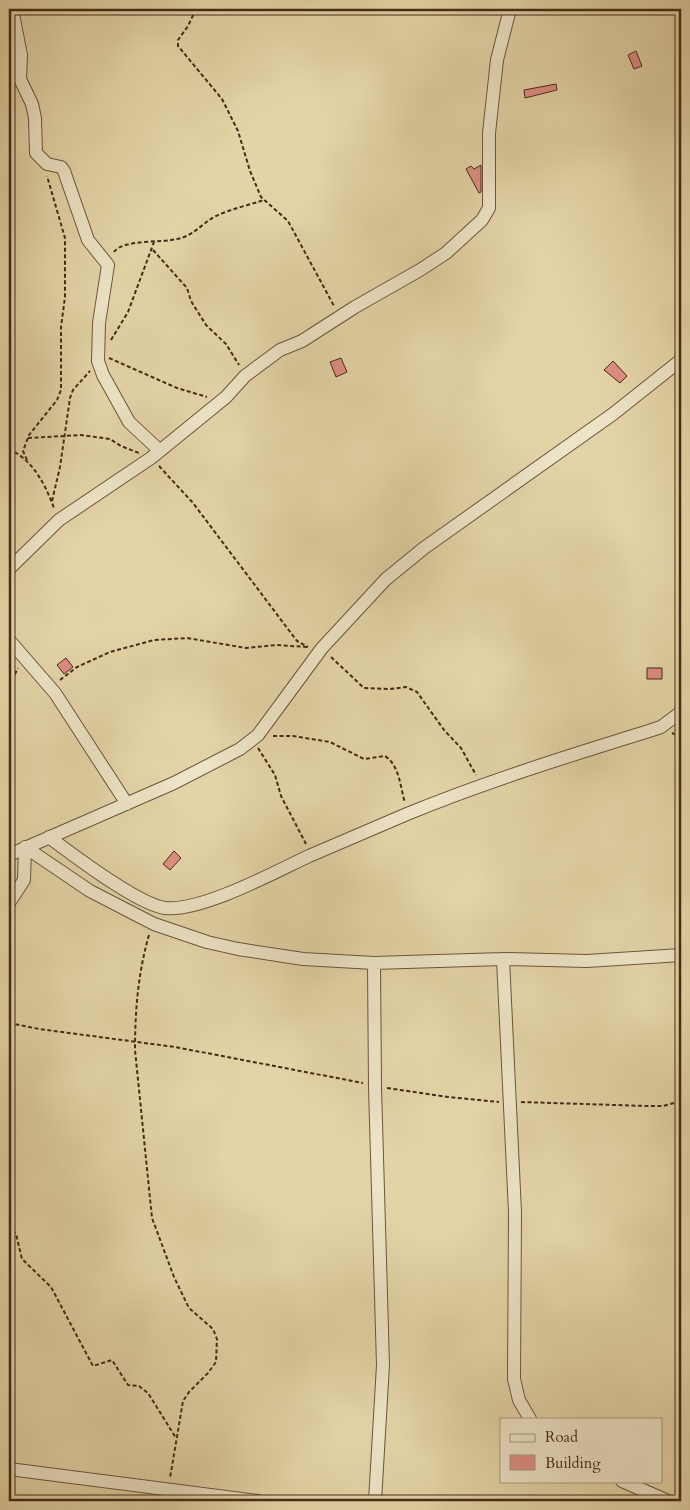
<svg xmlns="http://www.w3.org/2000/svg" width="690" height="1510" font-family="Cardo,serif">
  <rect width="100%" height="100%" fill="#e3d4a7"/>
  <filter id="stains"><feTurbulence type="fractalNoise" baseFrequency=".004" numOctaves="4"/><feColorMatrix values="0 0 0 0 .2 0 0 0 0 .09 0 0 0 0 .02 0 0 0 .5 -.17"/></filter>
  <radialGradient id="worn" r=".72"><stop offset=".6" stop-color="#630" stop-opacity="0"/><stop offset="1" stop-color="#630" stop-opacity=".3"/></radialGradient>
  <path fill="#de8e83" stroke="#452b16" d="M 636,51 L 642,66 L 634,69 L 628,55 Z
    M 556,84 L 557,90 L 525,98 L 524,90 Z
    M 481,165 L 481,192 L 479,193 L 466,169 L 471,166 L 474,169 Z
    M 341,358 L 347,372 L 336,377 L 330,362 Z
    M 613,361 L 627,376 L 620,383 L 604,370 Z
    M 66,658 L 73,667 L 64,674 L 57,665 Z
    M 647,668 L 662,668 L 662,679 L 647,679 Z
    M 174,851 L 181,858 L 170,870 L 163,864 Z"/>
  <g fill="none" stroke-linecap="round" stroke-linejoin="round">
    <g stroke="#6c553a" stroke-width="14">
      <path id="minor" d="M 12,9 L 21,55 L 20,79 L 32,104 L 35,118 L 36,153 L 47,164 L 61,167 L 64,171 L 88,240 L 108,265 L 99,323 L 98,361 L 103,375 L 129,422 L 159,450
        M 9,569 L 59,520 L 151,458 L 226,397 L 245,376 L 280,350 L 302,341 L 355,307 L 420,270 L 446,253 L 482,220 L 489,208 L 489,133 L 497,60 L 510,9
        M 9,640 L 55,693 L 127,804
        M 49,837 C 73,855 137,904 165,908 C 201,912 275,872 309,856 C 341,842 374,828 407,814 C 485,782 568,756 649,731 L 661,727 L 681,712
        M 25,847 L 90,891 L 154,924 L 207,942 L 238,949 L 303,959 L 374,963 L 503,959 L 587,961 L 681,955
        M 9,855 L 174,783 L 240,749 L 258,735 L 322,648 L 386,579 L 424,548 L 613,414 L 681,360
        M 9,903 L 24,880 L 25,847
        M 503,959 L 515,1212 L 514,1379 L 519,1400 L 530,1419
        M 374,963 L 375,1087 L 383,1365 L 375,1501
        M 9,1469 L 258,1501
        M 622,1481 L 668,1501"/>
    </g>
    <path stroke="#452b16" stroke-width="2" stroke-dasharray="4 2.5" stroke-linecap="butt" d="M 196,9 L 188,26 L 178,40 L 178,46 L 222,99 L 238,131 L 250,171 L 261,197 L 288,221 L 334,306
      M 153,250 L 187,288 L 191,301 L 206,325 L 226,344 L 239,365
      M 114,252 C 123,239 161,243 177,239 C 194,236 202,223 216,216 C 231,209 249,205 264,200
      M 111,340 L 128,312 L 154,242
      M 109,358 L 177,388 L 207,397
      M 28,438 L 81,435 L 110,439 L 121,446 L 139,453
      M 9,449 C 33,460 45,484 54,508
      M 27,460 L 23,451 L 29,435 L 57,400 L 61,390 L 61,327 L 65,297 L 65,238 L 47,176
      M 159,466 L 193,503 L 297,641 L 308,647
      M 52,501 L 60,467 L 70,398 L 73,390 L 90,371
      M 331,657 L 364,688 L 390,689 L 406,687 L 417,692 L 444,730 L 461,748 L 476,775
      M 60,680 L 77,667 L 110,652 L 154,640 L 187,638 L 246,648 L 276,645 L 307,647
      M 9,686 L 18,668
      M 672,733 L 681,737
      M 273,736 L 293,736 L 330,742 L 364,759 L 385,756 C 400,766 400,787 405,803
      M 258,748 L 275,775 L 281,796 L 306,844
      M 149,935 C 138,973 135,1011 135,1050 L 152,1218 L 174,1277 L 189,1308 L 213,1329 L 217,1339 L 216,1362 L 208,1373 L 189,1392 L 183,1401 L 170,1478
      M 9,1023 L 39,1029 L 175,1047 L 363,1083
      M 387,1088 L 448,1097 L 499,1102
      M 521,1102 L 646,1106 L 663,1106 L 681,1101
      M 9,1225 L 16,1234 L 22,1259 L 51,1287 L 93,1366 L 112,1360 L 128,1385 L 139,1386 L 148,1393 L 176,1438"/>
    <use href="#minor" stroke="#ede3c6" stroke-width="12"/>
  </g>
  <rect width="690" height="1510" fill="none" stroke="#e3d4a7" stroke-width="30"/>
  <rect x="10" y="10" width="670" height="1490" fill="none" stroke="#452b16" stroke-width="2.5"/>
  <rect x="15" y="15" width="660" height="1480" fill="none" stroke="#452b16"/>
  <rect x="500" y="1418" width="162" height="65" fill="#ede3c6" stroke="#aa9980"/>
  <rect x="510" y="1434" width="25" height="8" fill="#ede3c6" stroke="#aa9980"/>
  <text x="545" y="1442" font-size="15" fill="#452b16">Road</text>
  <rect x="510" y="1455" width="25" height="15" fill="#de8e83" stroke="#aa9980"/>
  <text x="545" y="1468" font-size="15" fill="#452b16">Building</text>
  <rect width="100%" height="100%" filter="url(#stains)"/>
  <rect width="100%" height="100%" fill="url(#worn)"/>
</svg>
